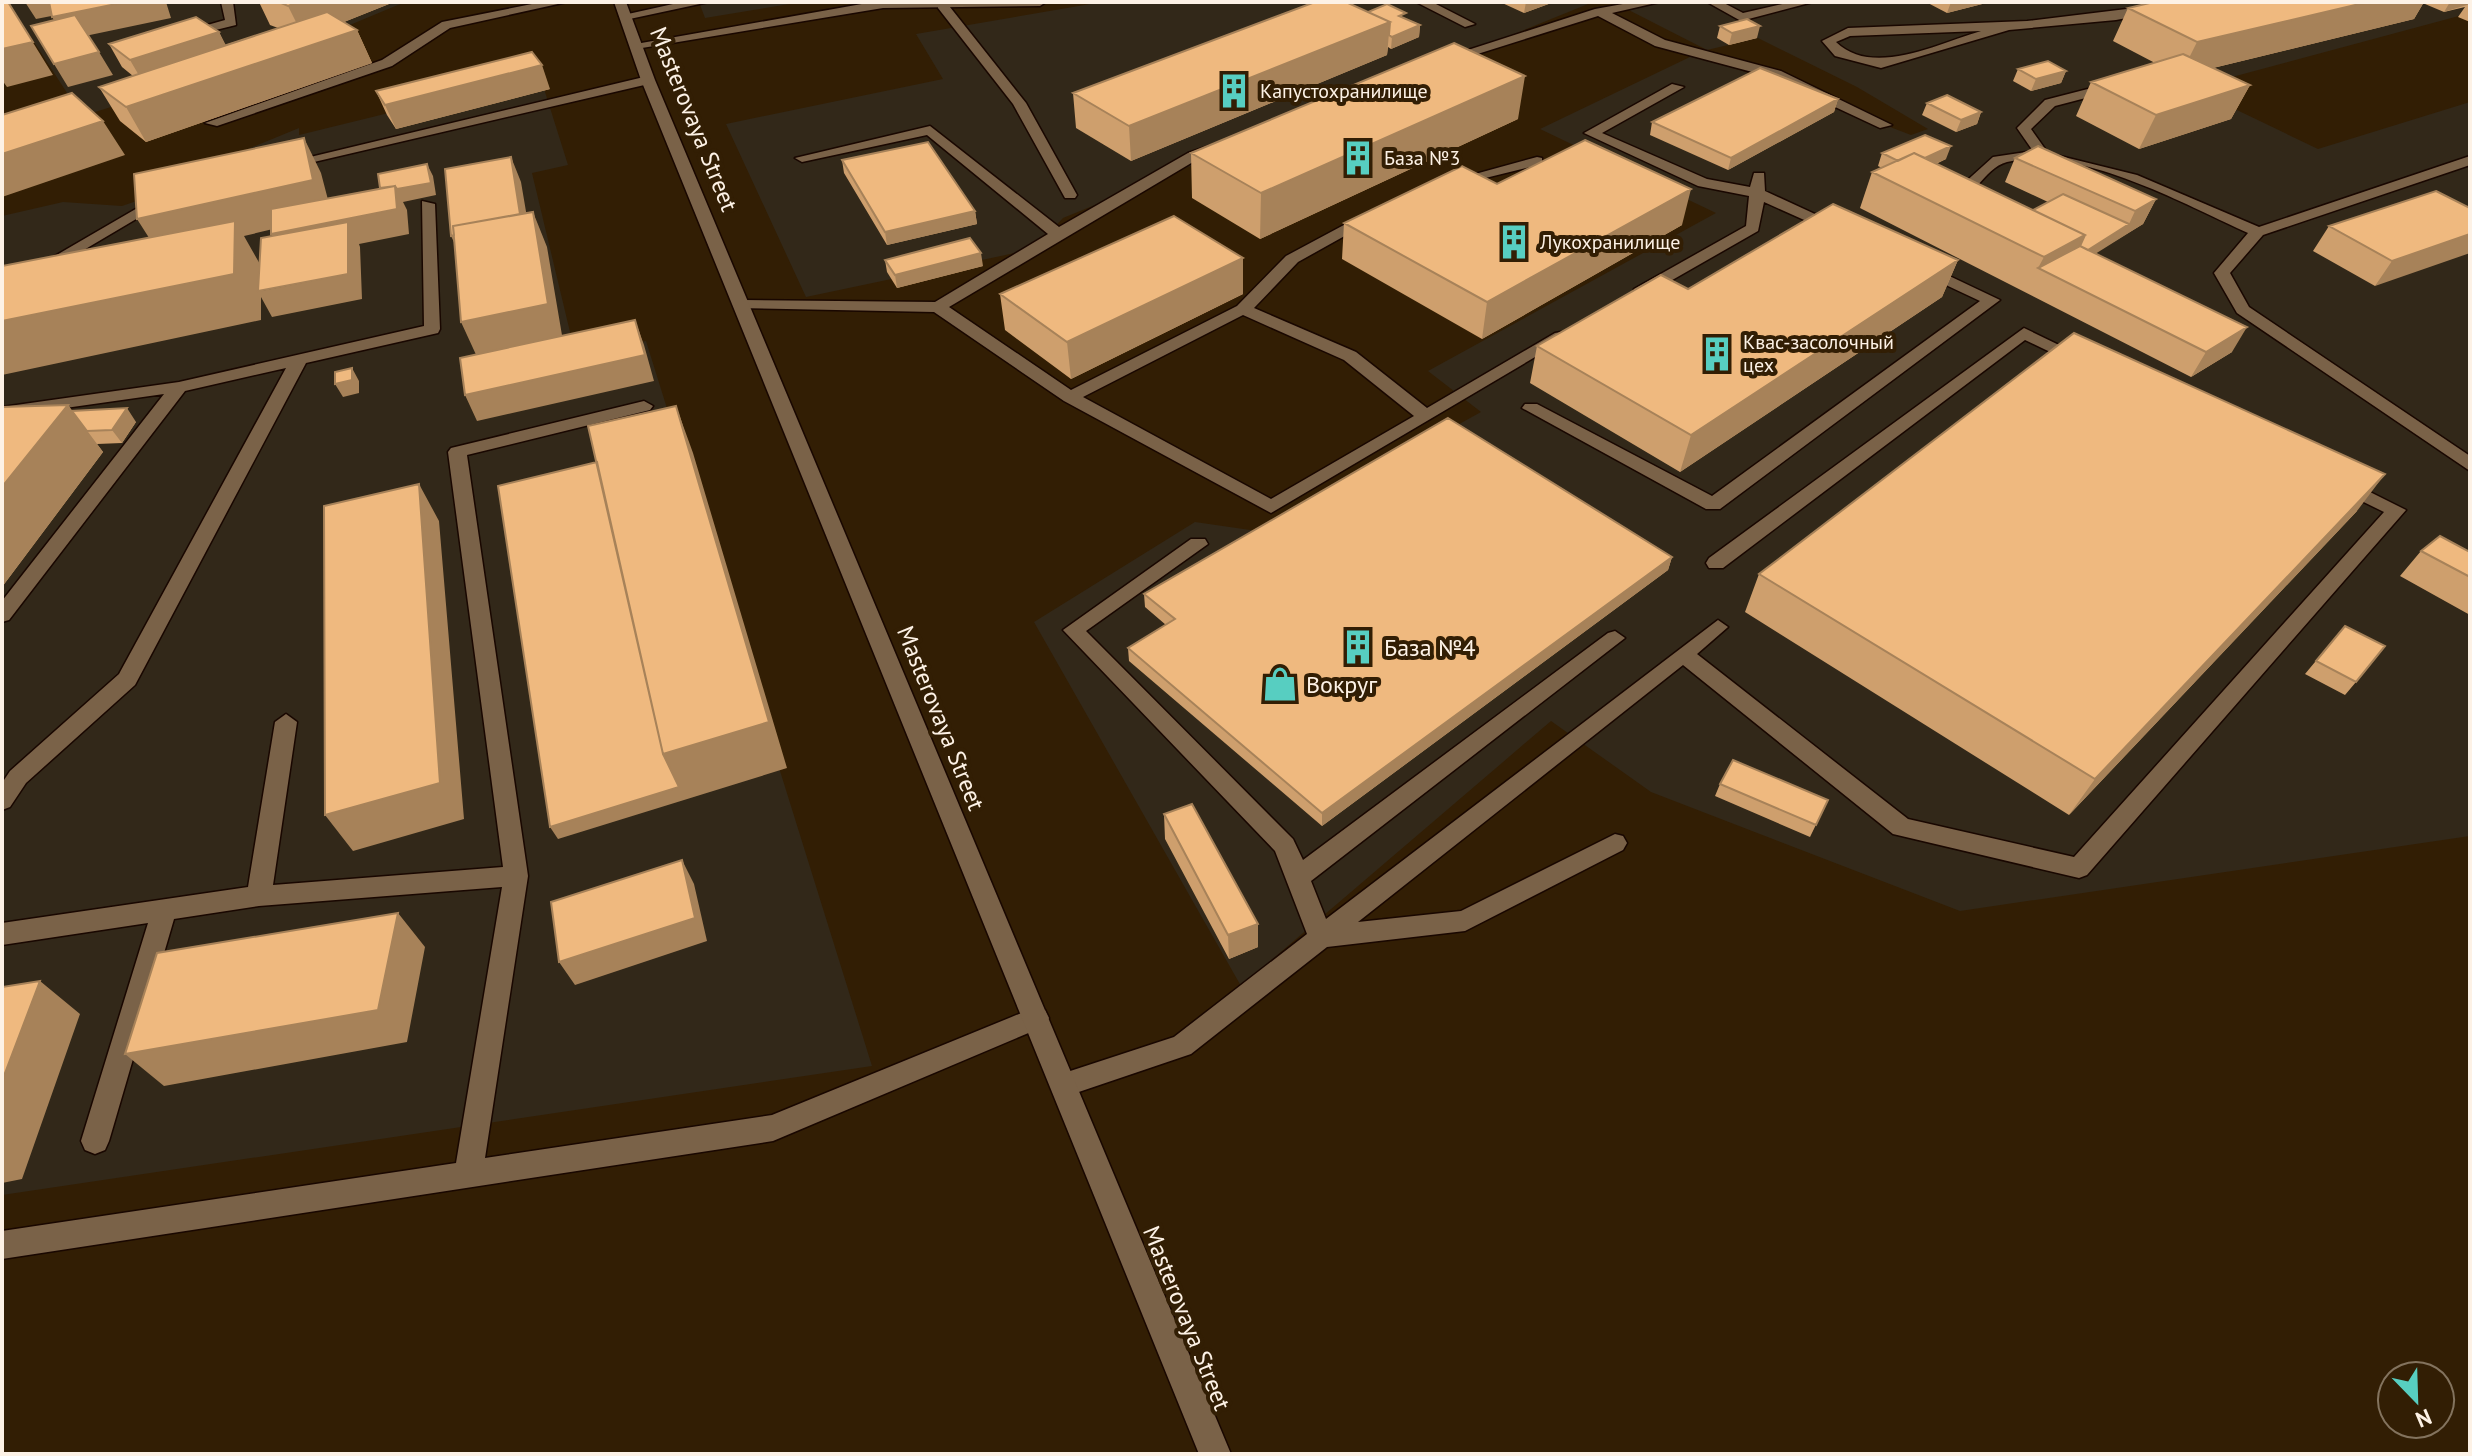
<svg xmlns="http://www.w3.org/2000/svg" width="2472" height="1456" font-family="'PT Sans',sans-serif">
  <rect width="100%" height="100%" fill="#321e04"/>
  <path fill="#322819" d="M 8,2 L 405,2 L 273,57 L 82,116 Z
    M 699,2 L 802,2 L 705,18 Z
    M 1102,2 L 1593,2 L 1063,218 L 1034,249 L 806,297 L 726,124 L 943,79 L 916,34 Z
    M 1613,2 L 2470,2 L 2470,13 L 2191,88 L 2318,149 L 2470,102 L 2470,836 L 1960,911 L 1651,792 L 1551,721 L 1241,986 L 1034,622 L 1195,522 L 1264,532 L 1481,412 L 1428,371 L 1716,213 L 1540,129 L 1692,56 L 1714,60 L 1911,135 L 1928,129 L 1857,87 L 1758,38 L 1707,50 Z
    M 540,76 L 568,165 L 532,173 L 576,357 L 646,341 L 872,1066 L 2,1195 L 2,216 L 63,202 L 122,206 L 154,195 L 150,189 L 299,128 L 299,135 Z"/>
  <g fill="none" stroke-linecap="round" stroke-linejoin="round">
    <g stroke="#190700" stroke-width="3">
      <path id="service" d="M 221,2 L 233,2 L 236,25 L 179,39 L 179,33 L 225,20 Z
        M 542,2 L 567,2 L 450,28 L 392,66 L 217,126 L 205,123 L 382,60 L 442,22 Z
        M 682,2 L 709,2 L 625,20 L 619,16 Z
        M 938,2 L 946,2 L 1026,103 L 1077,195 L 1075,198 L 1065,198 L 1013,104 L 938,8 Z
        M 1416,2 L 1432,2 L 1475,24 L 1465,27 Z
        M 1634,2 L 1660,2 L 1612,13 L 1665,40 L 1781,71 L 1892,125 L 1880,128 L 1771,77 L 1655,46 L 1598,16 L 1449,63 L 1437,60 L 1595,9 Z
        M 1707,2 L 1722,2 L 1743,13 L 1791,2 L 1813,2 L 1741,21 Z
        M 2184,2 L 2211,2 L 2116,20 L 2009,30 L 1881,68 L 1835,56 L 1822,41 L 1848,28 L 2027,21 ZM 1981,31 C 1939,43 1873,78 1836,42 L 1850,36 Z
        M 648,76 L 653,77 L 653,83 L 284,169 L 277,165 Z
        M 2115,82 L 2122,86 L 2120,89 L 2055,106 L 2031,129 L 2048,153 L 2137,175 L 2259,227 L 2470,156 L 2470,165 L 2263,235 L 2230,273 L 2249,307 L 2470,456 L 2470,471 L 2237,313 L 2214,273 L 2248,233 C 2184,204 2078,145 2007,162 C 1995,165 1986,176 1978,185 L 1995,201 L 1988,205 L 1962,185 L 1993,157 L 2033,151 L 2017,128 L 2045,100 Z
        M 1672,84 L 1684,87 L 1602,133 L 1707,179 L 1750,187 L 1754,173 L 1764,173 L 1765,191 L 1841,226 L 1841,232 L 1831,232 L 1764,202 L 1758,231 L 1646,295 L 1634,295 L 1634,289 L 1746,226 L 1749,196 L 1698,186 L 1584,133 Z
        M 930,126 L 1059,227 L 1188,153 L 1218,143 L 1225,147 L 1198,159 L 949,307 L 1071,390 L 1237,306 L 1286,256 L 1370,211 L 1378,216 L 1375,219 L 1298,262 L 1254,308 L 1356,352 L 1427,408 L 1555,333 L 1561,332 L 1569,337 L 1271,513 L 1064,401 L 934,312 L 737,308 L 735,305 L 743,300 L 935,302 L 1048,234 L 927,135 L 802,162 L 795,158 ZM 1243,315 L 1344,360 L 1414,416 L 1271,499 L 1083,397 Z
        M 1537,157 L 1542,158 L 1542,164 L 1453,186 L 1446,182 Z
        M 158,196 L 170,199 L 50,270 L 36,267 Z
        M 422,201 L 435,204 L 440,329 L 438,333 L 306,363 L 135,685 L 26,783 L 10,807 L 2,810 L 2,783 L 10,771 L 119,674 L 286,368 L 185,391 L 9,620 L 2,622 L 2,601 L 164,394 L 2,417 L 2,407 L 179,382 L 424,326 Z
        M 1922,263 L 2000,300 L 1720,509 L 1706,509 L 1522,408 L 1525,404 L 1537,404 L 1712,496 L 1980,301 L 1916,271 L 1916,265 Z
        M 2024,328 L 2088,359 L 2085,363 L 2073,363 L 2025,340 L 1723,568 L 1709,568 L 1706,563 L 1709,558 Z
        M 644,401 L 653,406 L 650,410 L 467,455 L 528,876 L 485,1158 L 772,1115 L 1036,1007 L 1045,1010 L 1049,1018 L 1045,1026 L 773,1141 L 2,1259 L 2,1231 L 456,1163 L 502,887 L 259,906 L 174,919 L 109,1141 L 105,1150 L 95,1154 L 85,1150 L 81,1141 L 148,923 L 2,945 L 2,923 L 248,887 L 275,722 L 286,714 L 297,722 L 273,885 L 503,867 L 448,452 L 451,448 Z
        M 2342,478 L 2406,510 L 2087,875 L 2079,878 L 1893,834 L 1683,665 L 1358,922 L 1461,911 L 1615,834 L 1623,836 L 1627,843 L 1623,850 L 1465,931 L 1327,947 L 1191,1054 L 1064,1097 L 1055,1094 L 1051,1085 L 1055,1076 L 1174,1037 L 1307,934 L 1275,851 L 1063,630 L 1191,539 L 1205,539 L 1208,544 L 1086,631 L 1293,839 L 1303,860 L 1608,633 L 1615,631 L 1625,638 L 1311,881 L 1326,919 L 1718,620 L 1728,627 L 1697,654 L 1908,819 L 2074,857 L 2384,512 L 2335,488 L 2333,484 Z"/>
    </g>
    <g stroke="#190700" stroke-width="3">
      <path id="minor" d="M 873,2 L 1046,2 L 1040,6 L 883,8 L 636,49 L 630,45 Z"/>
    </g>
    <g stroke="#190700" stroke-width="3">
      <path id="secondary" d="M 614,2 L 626,2 L 655,80 L 1231,1454 L 1199,1454 L 641,80 Z"/>
    </g>
    <use href="#service" fill="#7a6248" fill-rule="evenodd"/>
    <use href="#minor" fill="#7a6248" fill-rule="evenodd"/>
    <use href="#secondary" fill="#7a6248" fill-rule="evenodd"/>
  </g>
  <path fill="#ce9f6d" d="M 259,2 L 394,2 L 344,22 L 357,30 L 372,63 L 146,142 L 120,121 L 99,87 L 133,76 L 122,67 L 109,44 L 219,32 L 225,45 L 278,28 L 270,25 Z
    M 1500,2 L 1554,2 L 1524,13 Z
    M 1926,2 L 1990,2 L 1947,13 Z
    M 2154,2 L 2424,2 L 2414,19 L 2213,68 L 2250,85 L 2231,119 L 2139,149 L 2076,116 L 2091,82 L 2155,63 L 2113,41 L 2128,8 Z
    M 2426,2 L 2470,2 L 2470,22 L 2458,17 L 2465,7 L 2444,12 L 2425,4 Z
    M 1368,12 L 1406,19 L 1420,25 L 1419,37 L 1391,49 L 1388,47 L 1387,55 L 1131,161 L 1076,128 L 1073,93 Z
    M 1720,26 L 1757,38 L 1729,45 L 1717,38 Z
    M 2018,69 L 2066,71 L 2061,83 L 2031,91 L 2013,81 Z
    M 550,89 L 396,129 L 387,115 L 376,91 Z
    M 1838,99 L 1834,112 L 1728,170 L 1650,135 L 1652,122 Z
    M 1927,103 L 1981,112 L 1977,124 L 1956,132 L 1922,115 Z
    M 1518,119 L 1260,239 L 1192,198 L 1191,153 Z
    M 1882,153 L 1946,159 L 1936,164 L 2033,210 L 2048,202 L 2005,182 L 2015,158 L 2156,199 L 2143,224 L 2095,253 L 2232,352 L 2191,377 L 1860,208 L 1872,172 L 1882,168 L 1878,166 Z
    M 842,160 L 975,211 L 977,224 L 887,245 L 844,173 Z
    M 1497,184 L 1682,225 L 1482,339 L 1342,259 L 1344,223 Z
    M 2470,208 L 2375,286 L 2313,251 L 2329,226 Z
    M 1243,258 L 1243,294 L 1071,379 L 1005,330 L 1000,294 Z
    M 885,260 L 983,266 L 897,288 L 887,272 Z
    M 1958,260 L 1942,297 L 1680,472 L 1530,383 L 1537,346 L 1688,289 Z
    M 68,405 L 72,411 L 136,422 L 122,443 L 97,444 L 103,452 L 2,587 L 2,407 Z
    M 2357,511 L 2069,815 L 1745,612 L 1759,574 Z
    M 2421,551 L 2470,552 L 2470,615 L 2400,576 Z
    M 1672,557 L 1668,570 L 1322,826 L 1129,661 L 1128,648 L 1166,625 L 1145,607 L 1144,594 Z
    M 2345,626 L 2356,682 L 2345,695 L 2305,674 Z
    M 1720,784 L 1828,800 L 1810,837 L 1715,796 Z
    M 1164,814 L 1258,947 L 1229,959 L 1165,839 Z"/>
  <path fill="#a78259" d="M 8,2 L 53,75 L 7,87 L 2,80 L 2,49 Z
    M 25,2 L 123,2 L 36,19 Z
    M 126,2 L 166,2 L 171,18 L 66,40 L 52,17 Z
    M 298,2 L 394,2 L 304,38 L 288,6 Z
    M 1526,2 L 1554,2 L 1524,13 Z
    M 1951,2 L 1990,2 L 1947,13 Z
    M 2368,2 L 2424,2 L 2414,19 L 2180,76 L 2197,42 Z
    M 2450,2 L 2470,2 L 2470,4 L 2444,12 Z
    M 1390,22 L 1387,55 L 1131,161 L 1129,126 Z
    M 1420,25 L 1419,37 L 1391,49 L 1392,37 Z
    M 1760,26 L 1757,38 L 1729,45 L 1732,33 Z
    M 357,30 L 372,63 L 146,142 L 126,107 Z
    M 219,32 L 231,55 L 144,84 L 130,60 Z
    M 99,52 L 113,75 L 68,87 L 54,64 Z
    M 542,65 L 550,89 L 396,129 L 385,105 Z
    M 2066,71 L 2061,83 L 2031,91 L 2036,79 Z
    M 1525,76 L 1518,119 L 1260,239 L 1261,193 Z
    M 2250,85 L 2231,119 L 2139,149 L 2156,115 Z
    M 1838,99 L 1834,112 L 1728,170 L 1731,158 Z
    M 1981,112 L 1977,124 L 1956,132 L 1961,120 Z
    M 103,121 L 125,155 L 2,197 L 2,154 Z
    M 304,138 L 321,173 L 332,215 L 244,236 L 261,266 L 261,291 L 348,274 L 348,246 L 284,259 L 271,234 L 397,209 L 397,203 L 387,205 L 381,193 L 395,190 L 395,186 L 397,189 L 431,183 L 427,164 L 433,176 L 436,195 L 403,202 L 407,210 L 409,234 L 359,244 L 360,247 L 362,299 L 272,317 L 261,297 L 261,320 L 2,375 L 2,321 L 234,274 L 235,238 L 160,255 L 137,219 L 313,180 Z
    M 1951,146 L 1946,159 L 1903,178 L 1908,166 Z
    M 511,157 L 521,182 L 532,247 L 463,261 L 451,236 Z
    M 1691,189 L 1682,225 L 1482,339 L 1487,302 Z
    M 2156,199 L 2143,224 L 2068,271 L 2038,268 L 2044,257 L 2085,235 L 2129,224 L 2135,211 Z
    M 975,211 L 977,224 L 887,245 L 885,232 Z
    M 533,212 L 547,247 L 563,341 L 478,359 L 461,322 Z
    M 2470,234 L 2470,253 L 2375,286 L 2392,261 Z
    M 981,253 L 983,266 L 897,288 L 895,275 Z
    M 1243,258 L 1243,294 L 1071,379 L 1067,342 Z
    M 1958,260 L 1942,297 L 1680,472 L 1691,435 Z
    M 635,320 L 644,345 L 654,381 L 477,421 L 465,395 Z
    M 2247,327 L 2232,352 L 2191,377 L 2206,352 Z
    M 352,368 L 359,381 L 359,393 L 343,397 L 335,384 Z
    M 68,405 L 103,452 L 2,587 L 2,487 Z
    M 676,406 L 693,453 L 787,768 L 558,839 L 550,827 L 663,754 Z
    M 127,408 L 136,422 L 122,443 L 112,430 Z
    M 2385,474 L 2357,511 L 2069,815 L 2095,779 Z
    M 419,484 L 439,521 L 464,819 L 353,851 L 325,815 Z
    M 1672,557 L 1668,570 L 1322,826 L 1322,813 Z
    M 682,860 L 694,884 L 707,941 L 575,985 L 559,962 Z
    M 398,913 L 425,947 L 407,1042 L 164,1086 L 125,1054 Z
    M 1258,924 L 1258,947 L 1229,959 L 1228,935 Z
    M 40,981 L 80,1014 L 22,1179 L 2,1183 L 2,1081 Z"/>
  <path fill="#efb97f" stroke="#a78259" stroke-width="2" d="M 2,2 L 8,2 L 33,42 L 2,49 Z
    M 49,2 L 126,2 L 52,17 Z
    M 279,2 L 298,2 L 288,6 Z
    M 1315,2 L 1346,2 L 1390,22 L 1129,126 L 1073,93 Z
    M 2154,2 L 2368,2 L 2197,42 L 2128,8 Z
    M 1387,4 L 1406,13 L 1399,16 L 1420,25 L 1392,37 L 1389,35 L 1390,22 L 1368,12 Z
    M 327,12 L 357,30 L 126,107 L 99,87 Z
    M 75,15 L 99,52 L 54,64 L 31,26 Z
    M 196,17 L 219,32 L 130,60 L 109,44 Z
    M 1747,19 L 1760,26 L 1732,33 L 1720,26 Z
    M 1454,43 L 1525,76 L 1261,193 L 1191,153 Z
    M 532,52 L 542,65 L 385,105 L 376,91 Z
    M 2183,54 L 2250,85 L 2156,115 L 2091,82 Z
    M 2048,61 L 2066,71 L 2036,79 L 2018,69 Z
    M 1760,68 L 1838,99 L 1731,158 L 1652,122 Z
    M 72,93 L 103,121 L 2,154 L 2,115 Z
    M 1947,95 L 1981,112 L 1961,120 L 1927,103 Z
    M 1925,135 L 1951,146 L 1925,158 L 1914,153 L 1898,161 L 1882,153 Z
    M 304,138 L 313,180 L 137,219 L 134,174 Z
    M 1585,140 L 1691,189 L 1487,302 L 1344,223 L 1462,166 L 1497,184 Z
    M 928,142 L 975,211 L 885,232 L 842,160 Z
    M 2038,146 L 2156,199 L 2135,211 L 2015,158 Z
    M 1914,153 L 2085,235 L 2044,257 L 1872,172 Z
    M 511,157 L 520,214 L 453,226 L 454,235 L 451,236 L 445,169 Z
    M 427,164 L 431,183 L 397,189 L 395,186 L 380,188 L 378,174 Z
    M 395,186 L 397,209 L 271,234 L 271,209 Z
    M 2436,191 L 2470,208 L 2470,234 L 2392,261 L 2329,226 Z
    M 2063,194 L 2129,224 L 2088,250 L 2080,246 L 2085,235 L 2033,210 Z
    M 1833,204 L 1958,260 L 1691,435 L 1537,346 L 1661,275 L 1688,289 Z
    M 533,212 L 548,304 L 461,322 L 453,226 Z
    M 1174,216 L 1243,258 L 1067,342 L 1000,294 Z
    M 235,221 L 234,274 L 2,321 L 2,266 Z
    M 348,222 L 348,274 L 258,291 L 261,238 Z
    M 970,238 L 981,253 L 895,275 L 885,260 Z
    M 2080,246 L 2247,327 L 2206,352 L 2038,268 Z
    M 635,320 L 645,355 L 465,395 L 460,358 Z
    M 2074,333 L 2385,474 L 2095,779 L 1759,574 Z
    M 352,368 L 352,380 L 335,384 L 335,372 Z
    M 68,405 L 2,487 L 2,407 Z
    M 676,406 L 769,722 L 663,754 L 588,426 Z
    M 127,408 L 112,430 L 87,431 L 72,411 Z
    M 1448,418 L 1672,557 L 1322,813 L 1128,648 L 1175,619 L 1144,594 Z
    M 597,462 L 663,754 L 679,787 L 550,827 L 498,486 Z
    M 419,484 L 440,783 L 325,815 L 324,506 Z
    M 2440,536 L 2470,552 L 2470,577 L 2421,551 Z
    M 2345,626 L 2385,646 L 2356,682 L 2316,661 Z
    M 1733,760 L 1828,800 L 1816,825 L 1720,784 Z
    M 1192,804 L 1258,924 L 1228,935 L 1164,814 Z
    M 682,860 L 695,918 L 559,962 L 551,902 Z
    M 398,913 L 378,1010 L 125,1054 L 157,953 Z
    M 40,981 L 2,1081 L 2,987 Z"/>
  <defs>
    <g id="building-bare" transform="scale(2.76)"><path d="M-4-6H4V6H1V3H-1V6H-4ZM-2.5-4.3h1.7v1.8h-1.7ZM.8-4.3h1.7v1.8H.8ZM-2.5-1h1.7V.8h-1.7ZM.8-1h1.7V.8H.8Z" fill="#57cec1" stroke="#321e04" stroke-width="2.5" paint-order="stroke"/></g>
    <g id="shop-bare" transform="scale(2.76)"><path d="M-5-2.5h2.3a2.7 3.5 0 0 1 5.4 0H5L5.5 6h-11ZM-1.5-2.5h3a1.5 2.3 0 0 0-3 0Z" fill="#57cec1" stroke="#321e04" stroke-width="2.5" paint-order="stroke"/></g>
  </defs>
  <g fill-rule="evenodd">
    <use href="#building-bare" x="1234" y="91"/>
    <use href="#building-bare" x="1358" y="158"/>
    <use href="#building-bare" x="1514" y="242"/>
    <use href="#building-bare" x="1717" y="354"/>
    <use href="#building-bare" x="1358" y="647"/>
    <use href="#shop-bare" x="1280" y="684"/>
  </g>
  <g text-anchor="middle" dominant-baseline="central" stroke-width="8" stroke-linejoin="round" paint-order="stroke">
    <g font-size="20" fill="#fdf2e6" stroke="#321e04" text-anchor="start">
      <text x="1260" y="91">Капустохранилище</text>
      <text x="1384" y="158">База №3</text>
      <text x="1540" y="242">Лукохранилище</text>
      <text x="1743" y="342">Квас-засолочный<tspan x="1743" dy="23">цех</tspan></text>
    </g>
    <g font-size="24" fill="#fdf2e6" stroke="#321e04">
      <text transform="translate(694 119) rotate(68)">Masterovaya Street</text>
      <text transform="translate(941 718) rotate(68)">Masterovaya Street</text>
      <text transform="translate(1187 1318) rotate(68)">Masterovaya Street</text>
    </g>
    <g font-size="24" fill="#fdf2e6" stroke="#321e04" text-anchor="start">
      <text x="1384" y="647">База №4</text>
      <text x="1306" y="684">Вокруг</text>
    </g>
  </g>
  <rect width="2472" height="1456" fill="none" stroke="#fdf2e6" stroke-width="8"/>
  <g transform="translate(2416 1400) rotate(157)"><circle r="38" fill="#321e04" stroke="#83735e" stroke-width="2"/>
  <path d="M0-6L14 30L0 20L-14 30Z" fill="#57cec1"/>
  <text y="-12" font-size="22" font-weight="bold" text-anchor="middle" fill="#fdf2e6">N</text>
  </g>
</svg>
